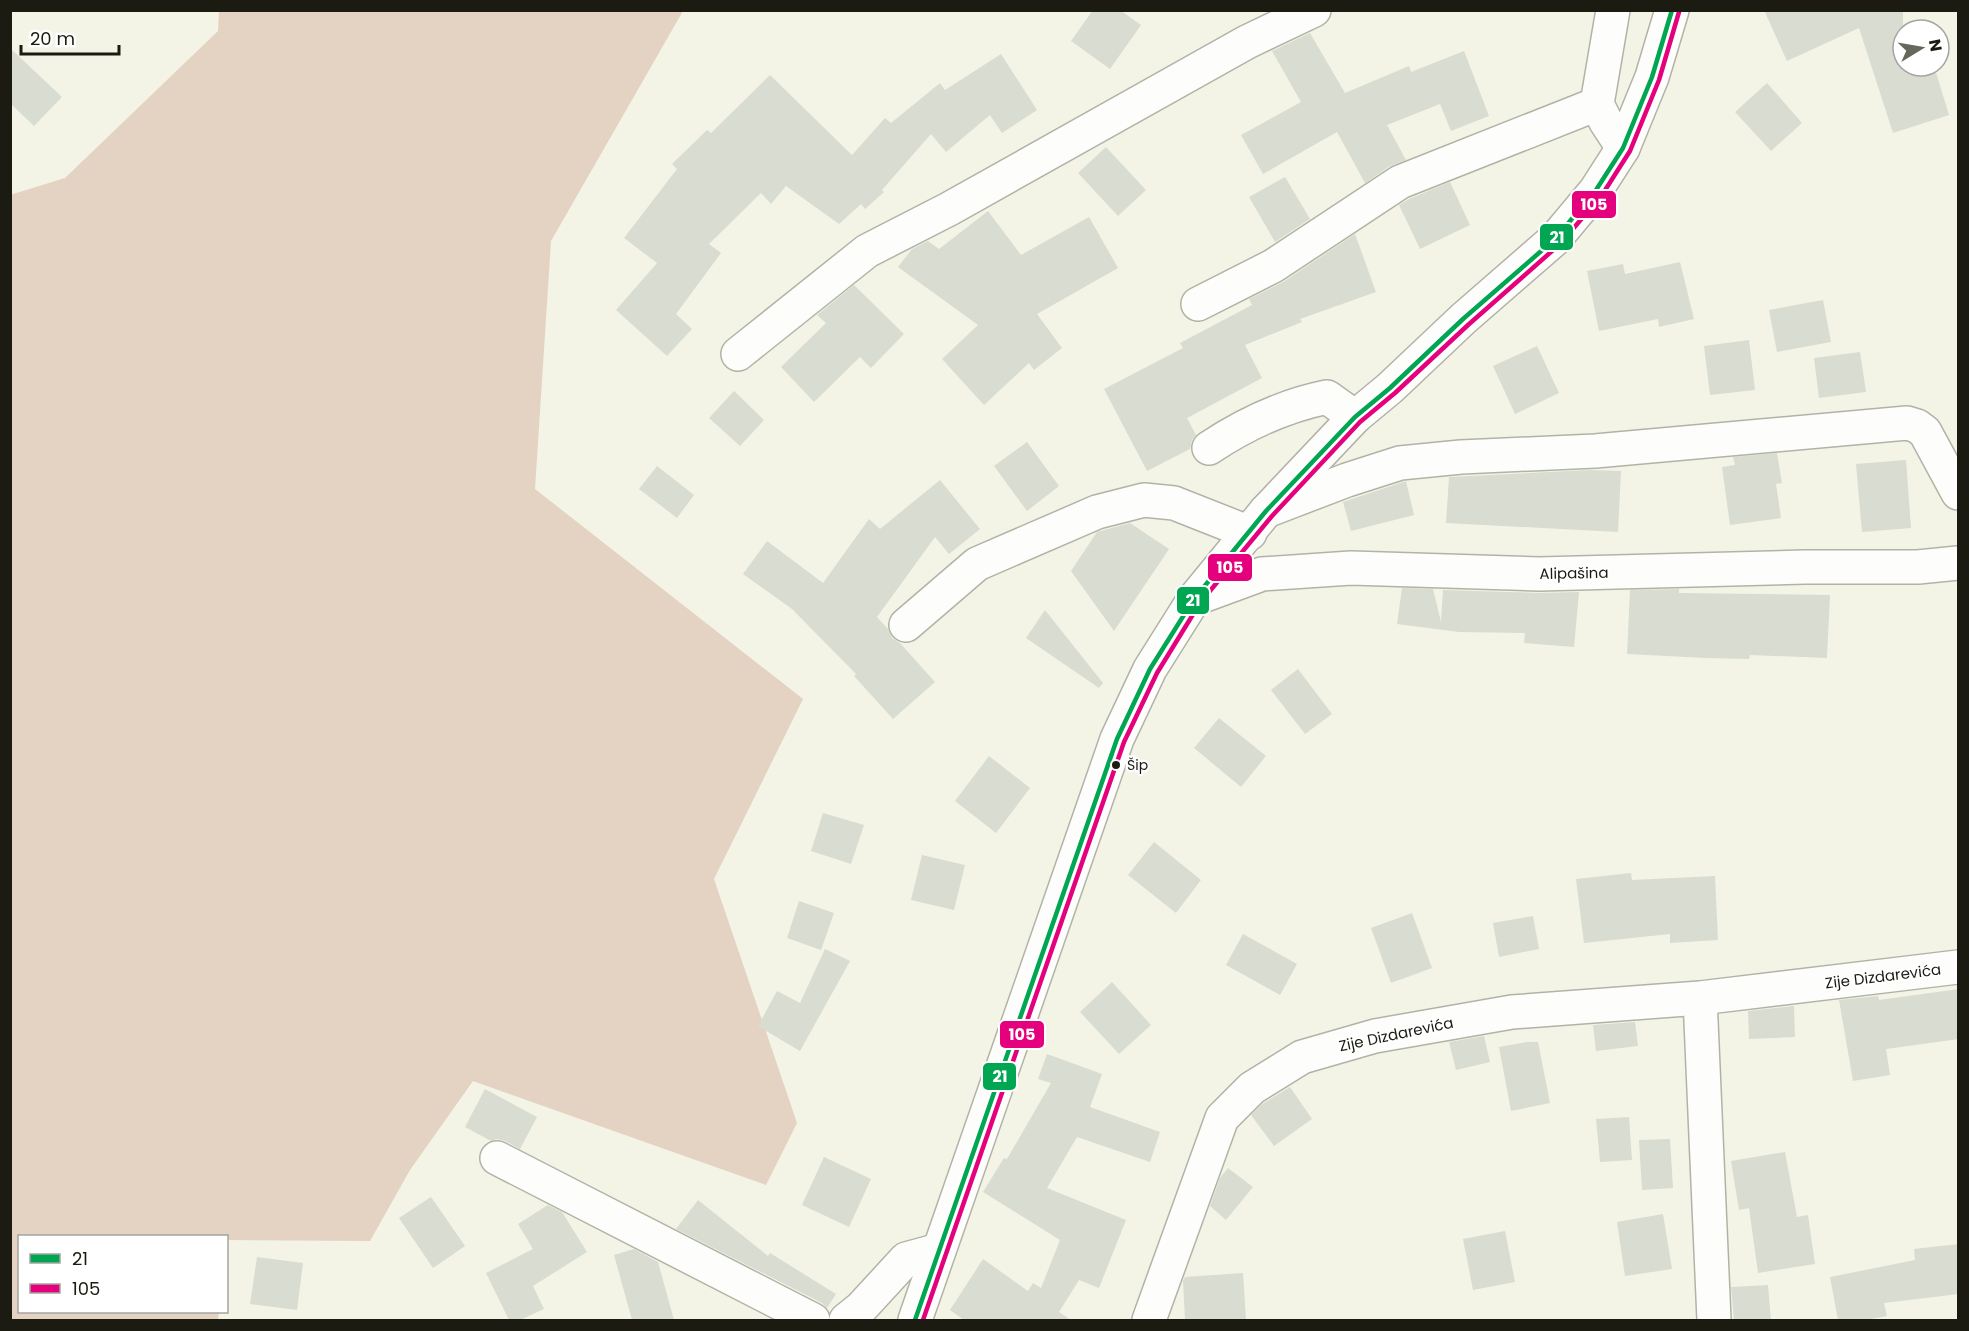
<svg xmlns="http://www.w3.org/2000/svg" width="1969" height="1331" font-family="Poppins,sans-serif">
  <rect width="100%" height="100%" fill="#f3f4e6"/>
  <path fill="#e4d2c3" d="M 219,11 L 683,11 L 551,241 L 535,489 L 803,699 L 714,879 L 797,1123 L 766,1185 L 473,1081 L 410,1170 L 370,1241 L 227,1240 L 226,1236 L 20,1236 L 20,1312 L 219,1312 L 218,1320 L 11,1320 L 10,195 L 65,178 L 218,31 Z"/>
  <path fill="#d8dcd1" d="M 1093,10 L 1120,10 L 1141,25 L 1110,69 L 1071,41 Z
    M 1764,10 L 1903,10 L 1903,66 L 1934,66 L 1949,115 L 1893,133 L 1859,28 L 1787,61 Z
    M 1310,33 L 1345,93 L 1409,66 L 1411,72 L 1464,51 L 1489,116 L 1451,131 L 1440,104 L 1387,125 L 1406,160 L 1390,166 L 1365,183 L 1337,132 L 1263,174 L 1241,135 L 1301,102 L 1272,51 Z
    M 10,48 L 62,97 L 34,126 L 10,103 Z
    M 1001,54 L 1037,110 L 1002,133 L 990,115 L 946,152 L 931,134 L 882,190 L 884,192 L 865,209 L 861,204 L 839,224 L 786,186 L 771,204 L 761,193 L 709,244 L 721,253 L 676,314 L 692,329 L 667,356 L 616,310 L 657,263 L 624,238 L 677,169 L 672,164 L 707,130 L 711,133 L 770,75 L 852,155 L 885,118 L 891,123 L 940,83 L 945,90 Z
    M 1767,83 L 1802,123 L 1771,151 L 1735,112 Z
    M 1106,147 L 1146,190 L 1118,216 L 1078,173 Z
    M 1285,177 L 1310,219 L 1275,242 L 1249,197 Z
    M 1450,182 L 1470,225 L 1420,249 L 1399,205 L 1409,199 Z
    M 988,211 L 1021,255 L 1089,217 L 1118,268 L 1037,314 L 1062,348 L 1034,370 L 1029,363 L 984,405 L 942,359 L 978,325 L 898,267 L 912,249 L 928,241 L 939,249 Z
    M 1355,234 L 1376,292 L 1300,319 L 1302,322 L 1245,345 L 1262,378 L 1187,418 L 1196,435 L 1192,440 L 1190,449 L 1147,471 L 1104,389 L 1183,348 L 1180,343 L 1252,305 L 1249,299 L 1283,282 Z
    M 1680,262 L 1694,319 L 1659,327 L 1658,319 L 1599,331 L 1587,271 L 1623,264 L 1625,274 Z
    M 854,285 L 904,334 L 871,368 L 860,357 L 814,402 L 781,367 L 826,323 L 817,315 Z
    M 1823,300 L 1831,342 L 1777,352 L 1769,310 Z
    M 1749,340 L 1755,390 L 1710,395 L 1704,346 Z
    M 1537,346 L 1559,393 L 1515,414 L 1493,366 Z
    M 1860,352 L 1866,392 L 1819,398 L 1814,358 Z
    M 734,391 L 764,420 L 740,446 L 709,418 Z
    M 1027,442 L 1059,486 L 1027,511 L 994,466 Z
    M 1777,453 L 1782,483 L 1776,484 L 1781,518 L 1730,525 L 1722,467 L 1735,465 L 1733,457 Z
    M 1906,460 L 1911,528 L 1862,532 L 1856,464 Z
    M 657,466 L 694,495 L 677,518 L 639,489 Z
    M 1590,470 L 1621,471 L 1618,532 L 1446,523 L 1449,477 Z
    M 940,480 L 980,529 L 949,554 L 935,537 L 877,617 L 888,629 L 892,638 L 900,643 L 935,682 L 893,719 L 854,676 L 856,674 L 792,609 L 743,574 L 767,541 L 823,583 L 869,519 L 880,529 Z
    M 1406,481 L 1414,515 L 1351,531 L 1343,502 Z
    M 1130,523 L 1169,549 L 1114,631 L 1071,571 L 1097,532 Z
    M 1402,588 L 1433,589 L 1441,622 L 1443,590 L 1538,593 L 1579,592 L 1574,647 L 1524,643 L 1525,633 L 1459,632 L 1397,624 Z
    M 1679,589 L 1679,593 L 1830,595 L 1827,658 L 1750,655 L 1749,659 L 1706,658 L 1627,654 L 1630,590 Z
    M 1045,610 L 1103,683 L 1099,688 L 1026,638 Z
    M 1298,669 L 1332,714 L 1305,734 L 1271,690 Z
    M 1219,718 L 1266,756 L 1241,787 L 1194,748 Z
    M 989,756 L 1030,788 L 996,833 L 955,801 Z
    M 823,813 L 864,825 L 851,864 L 811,851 Z
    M 1154,842 L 1201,880 L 1176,913 L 1128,875 Z
    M 922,855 L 965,865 L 954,910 L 911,900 Z
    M 1631,873 L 1632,880 L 1715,876 L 1718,940 L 1670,943 L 1670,934 L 1584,943 L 1576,879 Z
    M 799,901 L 834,913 L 821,950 L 787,938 Z
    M 1412,913 L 1432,968 L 1391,983 L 1371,928 Z
    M 1533,916 L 1539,949 L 1499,957 L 1493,923 Z
    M 1243,934 L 1297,964 L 1280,995 L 1226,965 Z
    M 825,949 L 850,961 L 800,1051 L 758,1026 L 777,991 L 800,1003 Z
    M 1112,982 L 1151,1025 L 1119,1054 L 1080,1012 Z
    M 1959,989 L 1959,1039 L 1886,1049 L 1890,1075 L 1853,1081 L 1839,1000 L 1878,996 L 1879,1000 Z
    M 1794,1006 L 1795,1037 L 1749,1039 L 1748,1011 Z
    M 1635,1022 L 1638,1046 L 1596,1051 L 1593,1025 Z
    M 1484,1036 L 1490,1062 L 1456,1070 L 1449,1042 Z
    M 1527,1042 L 1538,1042 L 1550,1103 L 1511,1111 L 1499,1047 Z
    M 1047,1054 L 1102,1074 L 1090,1107 L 1160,1132 L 1150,1162 L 1077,1137 L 1047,1188 L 1126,1220 L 1099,1288 L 1079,1280 L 1059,1312 L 1071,1320 L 964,1320 L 950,1310 L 983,1259 L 1028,1291 L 1033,1283 L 1041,1288 L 1060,1240 L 983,1192 L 1004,1158 L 1007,1159 L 1051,1083 L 1038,1079 Z
    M 1290,1087 L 1312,1119 L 1274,1146 L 1251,1115 L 1262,1104 Z
    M 485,1089 L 537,1117 L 520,1149 L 505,1141 L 497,1139 L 491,1141 L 465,1127 Z
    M 1629,1117 L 1632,1160 L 1600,1162 L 1596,1119 Z
    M 1670,1139 L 1673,1188 L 1642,1190 L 1639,1140 Z
    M 1785,1152 L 1797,1217 L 1808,1215 L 1815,1264 L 1758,1273 L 1749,1208 L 1739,1210 L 1731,1161 Z
    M 824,1157 L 871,1179 L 849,1227 L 802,1205 Z
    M 1228,1168 L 1253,1187 L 1226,1220 L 1210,1206 L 1220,1178 Z
    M 431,1197 L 465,1246 L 433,1268 L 399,1218 Z
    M 698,1200 L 768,1256 L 770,1253 L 836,1294 L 827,1308 L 822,1303 L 676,1229 Z
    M 548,1205 L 562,1212 L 587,1252 L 533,1286 L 544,1309 L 520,1320 L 509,1320 L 486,1273 L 533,1249 L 518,1224 Z
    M 1663,1214 L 1672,1269 L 1625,1276 L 1617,1222 Z
    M 1505,1231 L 1515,1282 L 1473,1290 L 1463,1239 Z
    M 1959,1244 L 1959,1294 L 1884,1303 L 1887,1316 L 1866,1320 L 1838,1320 L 1830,1277 L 1915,1260 L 1914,1249 Z
    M 634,1249 L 658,1262 L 674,1320 L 632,1320 L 614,1255 Z
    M 257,1257 L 303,1263 L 297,1310 L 250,1304 Z
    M 1243,1273 L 1246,1320 L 1185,1320 L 1183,1281 L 1185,1277 Z
    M 1768,1285 L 1771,1320 L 1734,1320 L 1731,1287 Z"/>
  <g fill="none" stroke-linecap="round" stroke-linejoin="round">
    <g stroke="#b2b3a7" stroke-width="36">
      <path id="minor" d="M 1613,10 L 1597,104 L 1606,122 L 1623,148
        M 1198,304 L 1273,266 L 1400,182 L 1597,104
        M 738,354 L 867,251 L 949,209 L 1247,42 L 1314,10
        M 1209,448 C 1245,424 1283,406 1327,397 L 1355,417
        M 1266,511 L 1347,480 L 1400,463 L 1461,457 L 1595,451 L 1907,423 L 1917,426 L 1925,432 L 1958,493
        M 1194,599 L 1262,574 L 1351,568 L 1539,574 L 1805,567 L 1918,567 L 1958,563
        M 906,625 L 977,564 L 1097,512 L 1144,500 L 1174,503 L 1250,533
        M 1700,998 L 1714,1320
        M 497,1158 L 813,1320
        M 846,1320 L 861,1308 L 906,1259 L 939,1250
        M 1149,1320 L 1222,1118 L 1252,1088 L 1302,1057 L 1375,1036 L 1512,1012 L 1700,998 L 1958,967"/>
    </g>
    <g stroke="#b2b3a7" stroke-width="36">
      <path id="primary" d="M 915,1320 L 1117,739 L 1150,669 L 1194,599 L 1266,511 L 1355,417 L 1390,388 L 1463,319 L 1555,239 L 1596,190 L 1623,148 L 1652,77 L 1672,10"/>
    </g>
    <use href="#minor" stroke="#fdfdfb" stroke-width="33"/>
    <use href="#primary" stroke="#fdfdfb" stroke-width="33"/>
    <g stroke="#fff" stroke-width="9">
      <path id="bus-1" d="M 915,1320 L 1117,739 L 1150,669 L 1194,599 L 1266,511 L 1355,417 L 1390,388 L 1463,319 L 1555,239 L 1596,190 L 1623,148 L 1652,77 L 1672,10"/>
    </g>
    <g stroke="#fff" stroke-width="9">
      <path id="bus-2" d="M 923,1320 L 1124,742 L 1157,673 L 1200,603 L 1272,516 L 1360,422 L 1395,393 L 1468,325 L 1560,244 L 1602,195 L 1630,151 L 1659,80 L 1679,12"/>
    </g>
    <use href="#bus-1" stroke="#00a651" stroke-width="4.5"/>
    <use href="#bus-2" stroke="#e5007d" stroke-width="4.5"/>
  </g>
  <circle fill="#1b1b12" stroke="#fff" stroke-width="2" cx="1116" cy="765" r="5"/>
  <g text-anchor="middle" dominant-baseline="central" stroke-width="4.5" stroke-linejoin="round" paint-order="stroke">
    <g font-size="14" fill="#1b1b12" stroke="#fff" text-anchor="start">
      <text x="1127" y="765">Šip</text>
    </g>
    <g font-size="15" fill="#1b1b12" stroke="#fff">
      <text transform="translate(1574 573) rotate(-1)">Alipašina</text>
      <text transform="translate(1883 976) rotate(-7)">Zije Dizdarevića</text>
      <text transform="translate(1396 1034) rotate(-12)">Zije Dizdarevića</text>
    </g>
  </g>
  <g stroke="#fff" stroke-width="2">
    <rect x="1571" y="190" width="46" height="29" rx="6" fill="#e5007d"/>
    <rect x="1539" y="223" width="35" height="28" rx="6" fill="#00a651"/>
    <rect x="1207" y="553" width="46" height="29" rx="6" fill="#e5007d"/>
    <rect x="1176" y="586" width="34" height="29" rx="6" fill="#00a651"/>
    <rect x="999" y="1020" width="46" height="29" rx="6" fill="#e5007d"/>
    <rect x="982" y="1062" width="35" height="29" rx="6" fill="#00a651"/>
  </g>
  <g font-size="16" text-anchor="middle" font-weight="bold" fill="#fff">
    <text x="1594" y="210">105</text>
    <text x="1557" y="243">21</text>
    <text x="1230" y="573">105</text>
    <text x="1193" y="606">21</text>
    <text x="1022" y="1040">105</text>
    <text x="1000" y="1082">21</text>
  </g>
  <rect width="1969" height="1331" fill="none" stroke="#1b1b12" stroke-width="24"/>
  <rect x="18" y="1235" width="210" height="78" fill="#ffffff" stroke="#a4a4a0" stroke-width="1.5"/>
  <rect x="30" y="1254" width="30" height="9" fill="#00a651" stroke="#a4a4a0" stroke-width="1.5"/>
  <text x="72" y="1265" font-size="18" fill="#1b1b12">21</text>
  <rect x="30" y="1284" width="30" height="9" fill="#e5007d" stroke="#a4a4a0" stroke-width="1.5"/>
  <text x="72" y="1295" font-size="18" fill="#1b1b12">105</text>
  <g transform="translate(1921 48) rotate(79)"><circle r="28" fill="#ffffff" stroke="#a4a4a0" stroke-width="1.5"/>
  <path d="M0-4.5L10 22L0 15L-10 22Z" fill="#67675c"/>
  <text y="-9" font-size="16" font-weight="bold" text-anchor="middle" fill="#1b1b12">N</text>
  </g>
  <path d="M21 45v9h98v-9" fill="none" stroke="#1b1b12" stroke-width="3"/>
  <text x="30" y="45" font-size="18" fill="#1b1b12" stroke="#ffffff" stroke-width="4.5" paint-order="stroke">20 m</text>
</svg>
